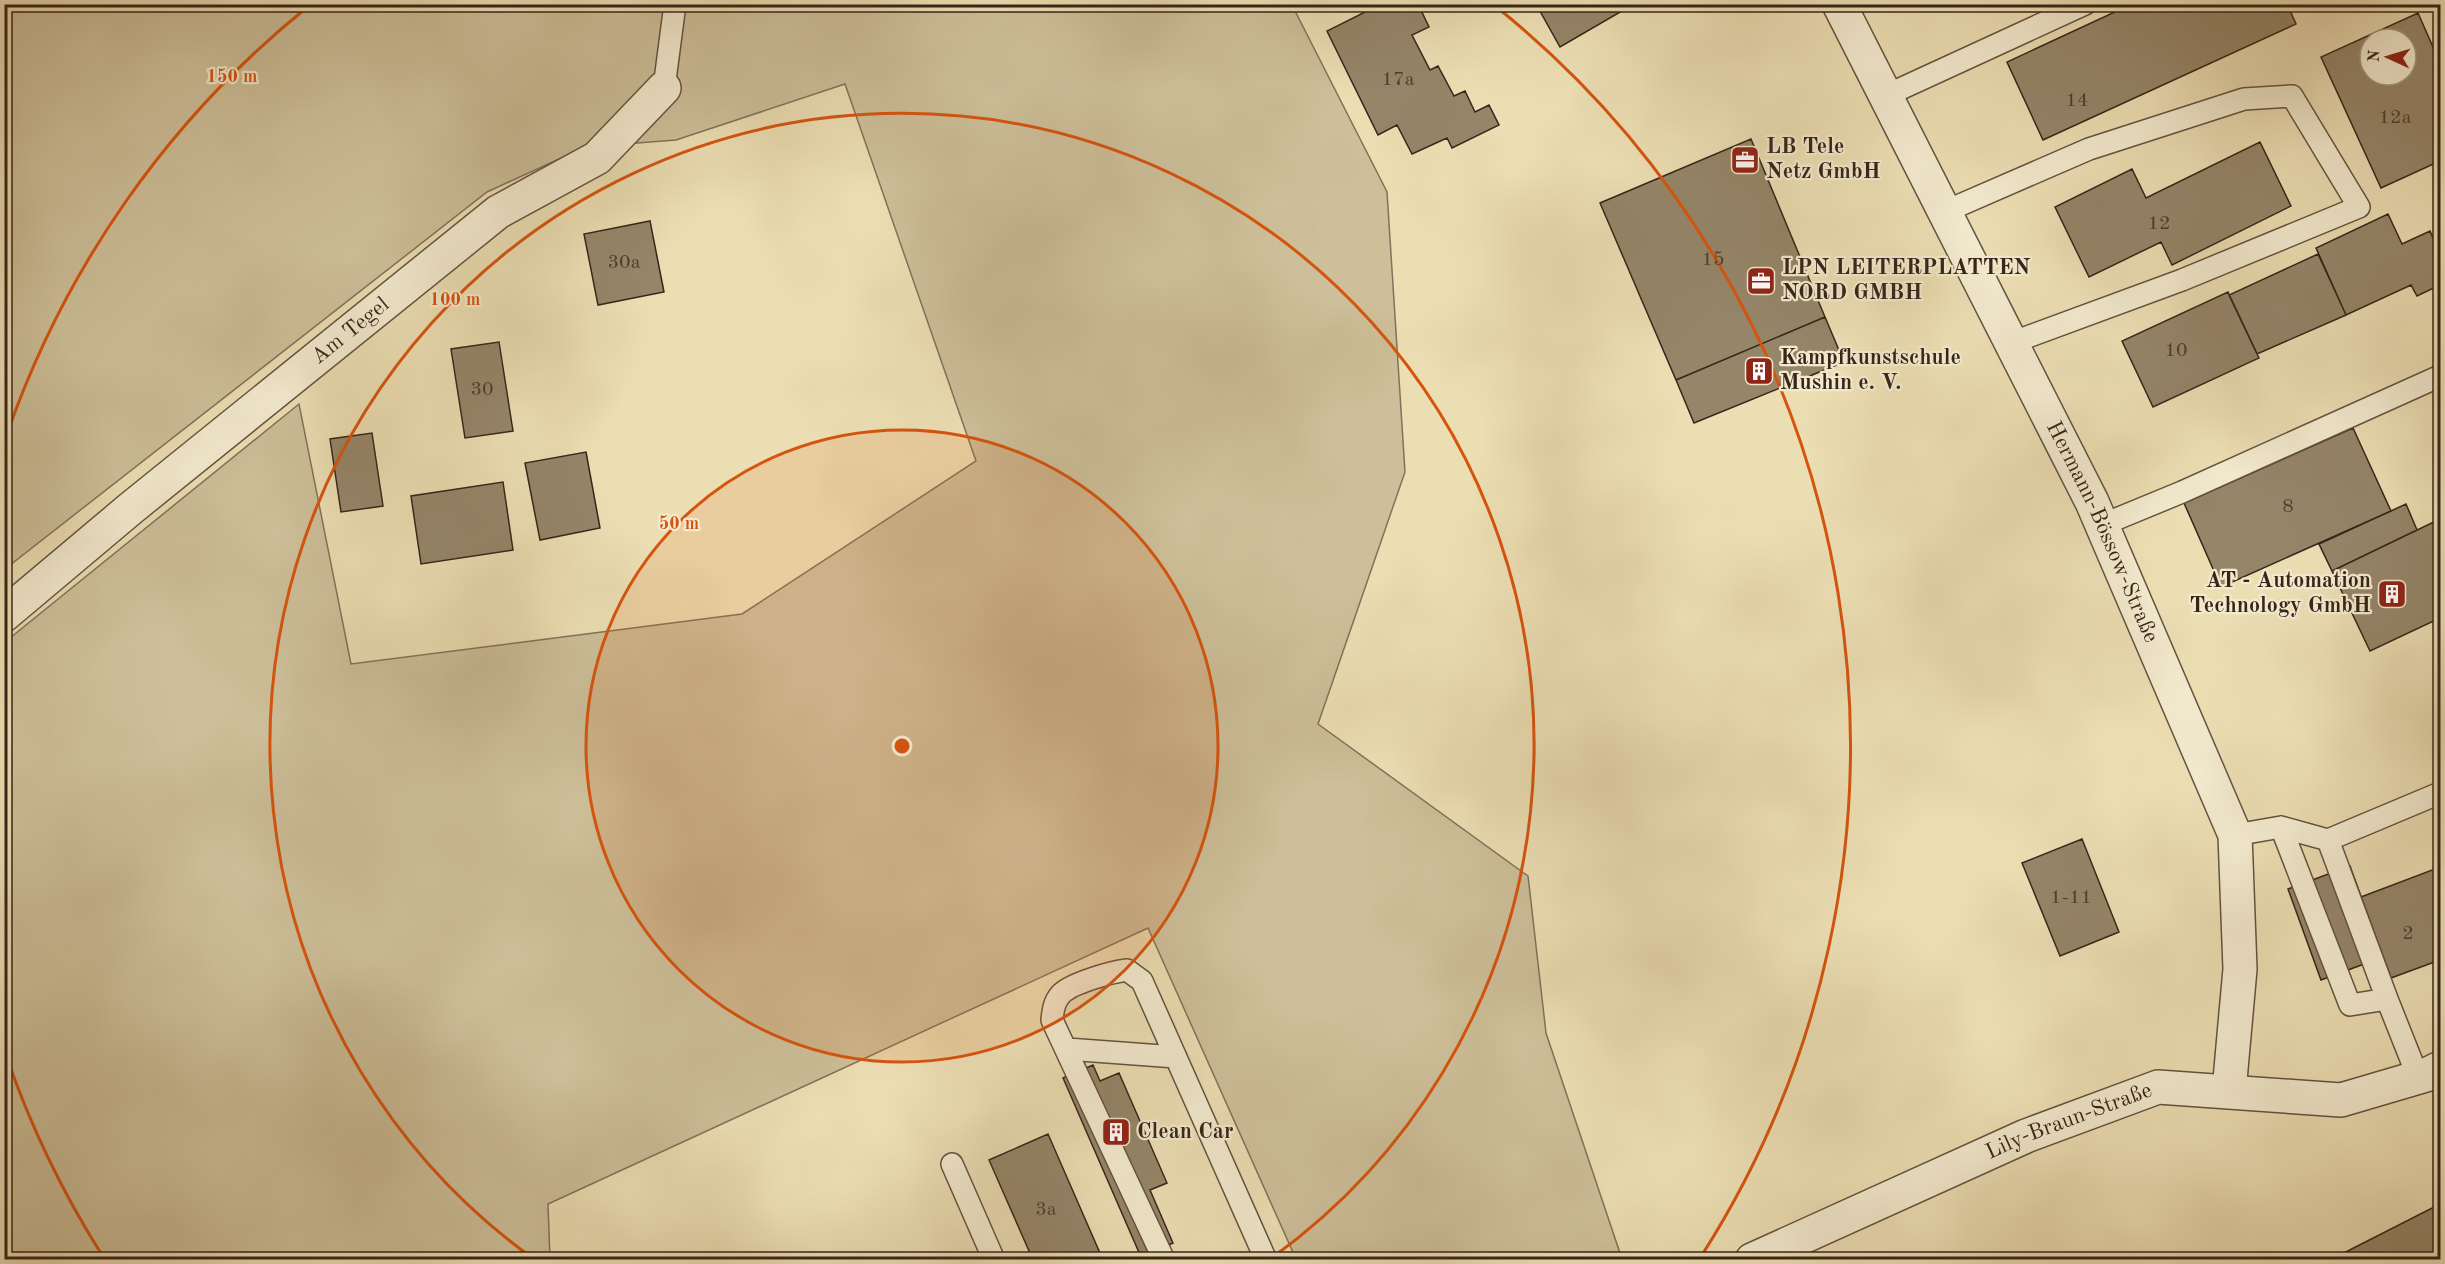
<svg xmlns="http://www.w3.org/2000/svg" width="2445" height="1264" font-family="'Old Standard TT',serif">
  <rect width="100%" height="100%" fill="#ecdeb3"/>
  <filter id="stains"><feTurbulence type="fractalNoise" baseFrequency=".00333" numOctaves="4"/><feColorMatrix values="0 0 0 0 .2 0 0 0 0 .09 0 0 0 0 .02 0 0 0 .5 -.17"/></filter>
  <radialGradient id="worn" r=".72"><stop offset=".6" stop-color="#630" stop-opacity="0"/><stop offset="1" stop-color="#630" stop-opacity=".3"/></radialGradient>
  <path fill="#cdbf99" stroke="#827259" stroke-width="1.5" d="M 5,5 L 1292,5 L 1387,192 L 1405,472 L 1318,724 L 1528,876 L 1546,1033 L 1622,1259 L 1296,1259 L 1148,928 L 548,1204 L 550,1259 L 5,1259 L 5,642 L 299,404 L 351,664 L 742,614 L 976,461 L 845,84 L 676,140 L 585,147 L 487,192 L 5,569 Z"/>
  <path fill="#958569" stroke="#362519" stroke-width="1.5" fill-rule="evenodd" d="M 1381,4 L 1418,4 L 1429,27 L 1412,35 L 1430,70 L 1438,66 L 1454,96 L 1465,91 L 1475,112 L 1489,105 L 1499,125 L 1452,148 L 1447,138 L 1412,154 L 1397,125 L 1378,135 L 1327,31 Z
    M 1536,4 L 1634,4 L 1560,47 Z
    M 2132,4 L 2287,4 L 2296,24 L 2043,140 L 2007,62 Z
    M 2418,13 L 2440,63 L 2440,161 L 2381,188 L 2321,57 ZM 2370,39 L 2406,39 L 2406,75 L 2370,75 Z
    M 1751,139 L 1825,317 L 1676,380 L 1600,203 Z
    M 2260,142 L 2291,206 L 2172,265 L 2161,242 L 2089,277 L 2055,207 L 2132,169 L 2146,198 Z
    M 2440,161 L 2440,179 L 2434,164 Z
    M 2388,214 L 2402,244 L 2430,231 L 2440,254 L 2440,285 L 2417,296 L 2411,285 L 2346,315 L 2316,248 Z
    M 650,221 L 664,292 L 598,305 L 584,234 Z
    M 2318,254 L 2346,315 L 2257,354 L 2229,295 Z
    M 2228,292 L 2259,358 L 2153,407 L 2122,341 Z
    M 1825,317 L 1844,362 L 1694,423 L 1676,380 Z
    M 499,342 L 513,431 L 465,438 L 451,349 Z
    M 2353,428 L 2391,511 L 2221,587 L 2184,503 Z
    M 372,433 L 383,506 L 341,512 L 330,439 Z
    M 586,452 L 600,528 L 540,540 L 525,463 Z
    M 503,482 L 513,550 L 421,564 L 411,496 Z
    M 2406,504 L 2417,530 L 2332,571 L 2319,544 Z
    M 2440,519 L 2440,618 L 2370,651 L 2332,571 Z
    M 2082,839 L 2119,932 L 2060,956 L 2022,863 Z
    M 2350,866 L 2383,957 L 2321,980 L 2288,889 Z
    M 2440,867 L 2440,960 L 2391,978 L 2361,897 Z
    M 1093,1065 L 1100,1081 L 1119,1073 L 1167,1183 L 1150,1190 L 1173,1243 L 1141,1257 L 1063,1078 Z
    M 1048,1134 L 1103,1260 L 1033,1260 L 989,1160 Z
    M 2440,1204 L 2440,1260 L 2330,1260 Z"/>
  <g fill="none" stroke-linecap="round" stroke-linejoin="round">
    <g stroke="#645340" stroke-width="24">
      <path id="lane" d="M 664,88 L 675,4
        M 1885,96 L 2085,4
        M 1944,212 L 2089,149 L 2244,99 L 2292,96 L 2359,207 L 2182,280 L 2011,343
        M 2102,525 L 2182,492 L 2440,376
        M 2281,827 L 2350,1005 L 2387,999 L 2418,1077
        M 2235,835 L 2281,827 L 2328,840 L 2440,793
        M 2328,840 L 2387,999
        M 1067,1049 L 1176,1057
        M 952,1164 L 994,1260
        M 1164,1260 L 1052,1020 C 1053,1010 1054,1002 1061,994 C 1072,983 1111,972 1127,970 L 1142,981 L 1266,1260"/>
    </g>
    <g stroke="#645340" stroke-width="36">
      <g id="street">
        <path id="s1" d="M 1839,4 L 2092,502 L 2235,835 L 2240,969 L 2229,1091"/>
        <path id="s2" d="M 4,615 L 130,509 L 498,212 L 597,158 L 664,88"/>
        <path id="s3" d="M 1752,1260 L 2026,1136 L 2158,1087 L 2341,1100 L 2426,1075 L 2440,1068"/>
      </g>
    </g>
    <use href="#lane" stroke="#f3eace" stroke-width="21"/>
    <use href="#street" stroke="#f3eace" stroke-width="33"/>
  </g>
  <circle cx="902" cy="746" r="316" fill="#d6540d" fill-opacity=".12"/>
  <g fill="none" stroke="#d6540d" stroke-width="3">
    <circle cx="902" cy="746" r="316"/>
    <path d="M531 1257A632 632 0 1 1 1273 1257"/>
    <path d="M102 1255A948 948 0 0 1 6 1055M6 437A948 948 0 0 1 305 9M1499 9A948 948 0 0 1 1702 1255"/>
  </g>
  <defs>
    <g id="office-square" transform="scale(1.5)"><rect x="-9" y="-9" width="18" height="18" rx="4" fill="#8f2418" stroke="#f3eace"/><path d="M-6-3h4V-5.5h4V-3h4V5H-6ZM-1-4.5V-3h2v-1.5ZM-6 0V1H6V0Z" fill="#fff"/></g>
    <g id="building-square" transform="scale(1.5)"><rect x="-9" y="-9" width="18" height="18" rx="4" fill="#8f2418" stroke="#f3eace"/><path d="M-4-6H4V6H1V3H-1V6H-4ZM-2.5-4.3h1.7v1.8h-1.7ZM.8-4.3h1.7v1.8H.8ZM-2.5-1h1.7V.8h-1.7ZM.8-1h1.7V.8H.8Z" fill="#fff"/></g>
  </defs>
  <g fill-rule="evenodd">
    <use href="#office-square" x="1745" y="160"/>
    <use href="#office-square" x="1761" y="281"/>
    <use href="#building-square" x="1759" y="371"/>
    <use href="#building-square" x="2392" y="594"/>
    <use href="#building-square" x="1116" y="1132"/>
  </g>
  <g text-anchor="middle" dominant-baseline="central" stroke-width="4.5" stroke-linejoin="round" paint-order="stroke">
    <g font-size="20" fill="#4e3d2d">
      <text x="1398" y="80">17a</text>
      <text x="2077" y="101">14</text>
      <text x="2395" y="118">12a</text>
      <text x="2159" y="224">12</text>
      <text x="1713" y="260">15</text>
      <text x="624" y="263">30a</text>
      <text x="2176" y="351">10</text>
      <text x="482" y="390">30</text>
      <text x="2288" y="507">8</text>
      <text x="2071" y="898">1-11</text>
      <text x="2408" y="934">2</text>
      <text x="1046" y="1210">3a</text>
    </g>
    <g font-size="22" font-weight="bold" fill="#362519" stroke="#f3eace" text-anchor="start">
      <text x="1766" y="147">LB Tele<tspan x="1766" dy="25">Netz GmbH</tspan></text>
      <text x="1782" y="268">LPN LEITERPLATTEN<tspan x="1782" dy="25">NORD GMBH</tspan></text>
      <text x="1780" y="358">Kampfkunstschule<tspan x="1780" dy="25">Mushin e. V.</tspan></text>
      <text x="2371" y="581" text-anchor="end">AT - Automation<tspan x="2371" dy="25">Technology GmbH</tspan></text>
      <text x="1137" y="1132">Clean Car</text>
    </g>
    <g font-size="22" fill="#362519" stroke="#f3eace">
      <text stroke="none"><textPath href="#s2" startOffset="448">Am Tegel</textPath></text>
      <text stroke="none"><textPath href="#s1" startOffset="590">Hermann-Bössow-Straße</textPath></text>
      <text stroke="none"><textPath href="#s3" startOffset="346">Lily-Braun-Straße</textPath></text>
    </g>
  </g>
  <circle cx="902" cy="746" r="9" fill="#d6540d" stroke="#f3eace" stroke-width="3"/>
  <g font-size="18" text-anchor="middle" font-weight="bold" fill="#d6540d" stroke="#f3eace" stroke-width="4.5" stroke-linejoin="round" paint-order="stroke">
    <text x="232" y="82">150 m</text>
    <text x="455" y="305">100 m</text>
    <text x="679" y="529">50 m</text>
  </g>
  <rect width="2445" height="1264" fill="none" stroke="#ecdeb3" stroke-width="24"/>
  <rect x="6" y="6" width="2433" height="1252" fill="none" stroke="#362519" stroke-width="3"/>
  <rect x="12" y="12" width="2421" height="1240" fill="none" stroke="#362519" stroke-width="1.5"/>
  <g transform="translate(2388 57) rotate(274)"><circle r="28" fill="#f3eace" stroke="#a79b86" stroke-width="1.5"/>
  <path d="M0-4.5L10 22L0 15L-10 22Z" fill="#8f2418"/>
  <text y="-9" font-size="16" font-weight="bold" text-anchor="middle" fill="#362519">N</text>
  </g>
  <rect width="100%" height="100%" filter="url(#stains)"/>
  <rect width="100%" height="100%" fill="url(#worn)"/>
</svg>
